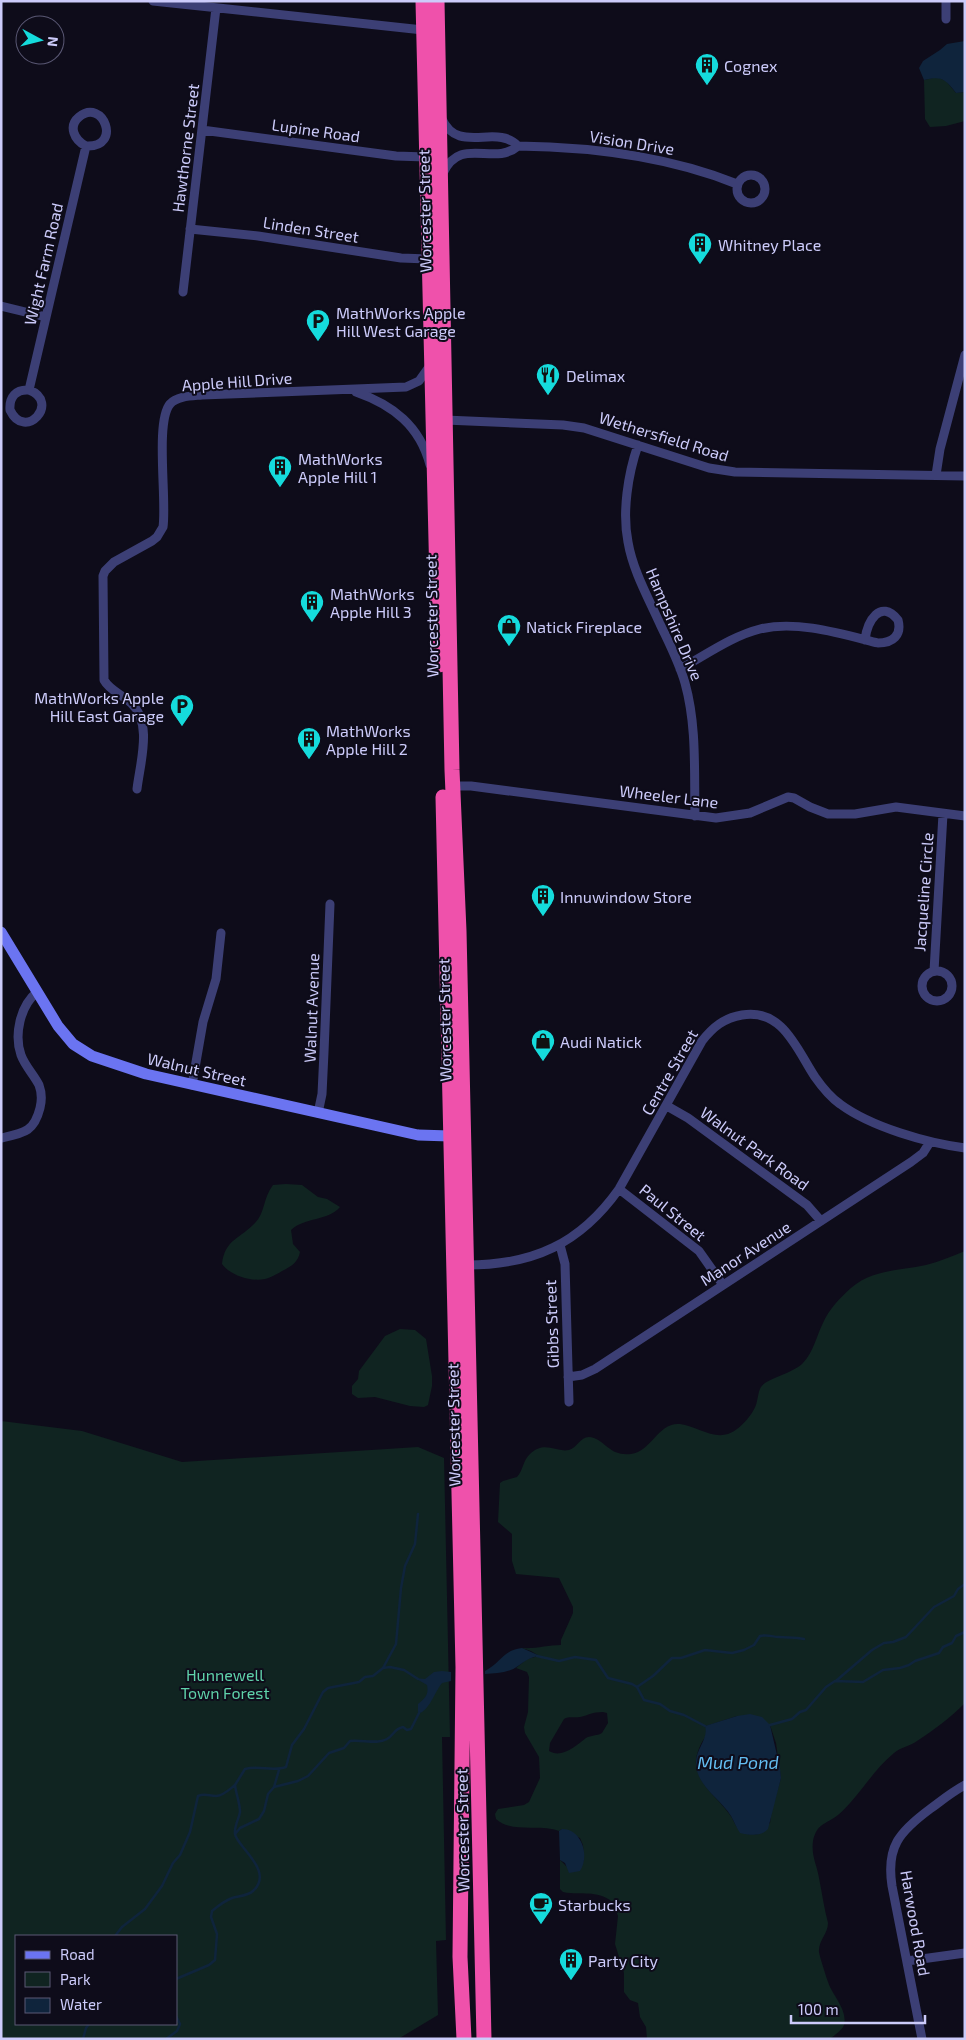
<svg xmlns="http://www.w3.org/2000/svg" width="966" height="2040" font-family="'Exo 2',sans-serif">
  <rect width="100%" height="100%" fill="#0e0c1a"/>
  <path fill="#102421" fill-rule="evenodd" d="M 937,77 L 946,81 L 956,93 L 965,92 L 965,121 L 946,126 L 930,127 L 925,119 L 924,80 Z
    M 286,1184 L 302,1185 L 318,1197 L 327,1199 L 340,1207 C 328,1221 305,1217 291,1230 L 293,1244 L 300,1252 C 298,1262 292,1266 282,1271 C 277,1274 270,1278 265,1279 C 250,1282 230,1275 222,1264 C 225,1239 240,1239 255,1223 C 265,1213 263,1198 273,1185 Z
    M 965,1251 L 965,1703 C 950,1718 934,1730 917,1741 C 910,1746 901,1747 894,1753 C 872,1771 859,1797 838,1815 C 825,1825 817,1823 813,1841 C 811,1856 817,1865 819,1878 C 822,1893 824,1908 828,1923 C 828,1934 818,1941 819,1952 C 820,1958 826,1976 828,1982 C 832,1995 848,2010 844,2025 C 842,2031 834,2035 830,2039 L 647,2039 L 646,2027 L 640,2017 L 638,2003 L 630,2000 L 624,1992 L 624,1973 L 615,1944 L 618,1916 L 613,1902 C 595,1889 583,1896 563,1892 L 560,1889 L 560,1860 L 568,1868 L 584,1861 L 583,1845 L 580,1838 L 562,1829 L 559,1831 C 540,1823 512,1834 496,1819 L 495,1814 L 498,1809 L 524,1805 L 529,1802 L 540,1778 L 539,1757 L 525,1733 L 524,1727 L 528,1712 L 529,1677 L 527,1672 L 516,1668 L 527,1659 L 539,1656 L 531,1651 L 522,1648 C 536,1649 548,1645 561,1645 L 561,1640 L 573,1613 L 573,1607 L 559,1578 L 516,1574 L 512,1561 L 512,1534 L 498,1522 L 500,1483 L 503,1481 L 517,1477 C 523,1471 523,1460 530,1454 C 545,1440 556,1453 569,1450 C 579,1447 581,1433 594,1438 C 607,1443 610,1456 631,1454 C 652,1451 658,1422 680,1424 C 696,1426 712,1439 728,1434 C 738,1431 752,1416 756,1405 C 758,1399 758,1392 761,1387 C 767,1378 792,1374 803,1363 C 814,1351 816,1337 823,1323 C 829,1309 840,1298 851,1288 C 873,1269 900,1271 926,1265 C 939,1262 952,1256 965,1251 ZM 603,1712 L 607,1713 L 608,1723 L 602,1733 C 597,1736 591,1735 586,1738 C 577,1745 562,1759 549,1751 L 550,1743 L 564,1719 C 569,1716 574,1718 580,1717 C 589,1715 592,1712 603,1712 ZM 737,1716 L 770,1725 L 776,1743 L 781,1778 L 772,1809 L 770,1823 L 759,1834 C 754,1834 748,1835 744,1833 C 735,1828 735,1822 730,1815 C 719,1799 698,1785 696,1764 C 695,1756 701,1742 706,1736 L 706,1726 Z
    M 400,1329 L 415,1330 L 426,1339 L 432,1376 L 432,1386 L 428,1405 L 424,1407 L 410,1406 L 375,1397 L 358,1398 L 352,1394 L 352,1386 L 358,1379 L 359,1371 L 385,1336 Z
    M 1,1421 L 82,1431 L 182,1462 L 418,1447 L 444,1458 L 450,1737 L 442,1737 L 446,1940 L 436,1941 L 438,2015 L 398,2039 L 1,2039 ZM 16,1936 L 176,1936 L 176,2024 L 16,2024 Z"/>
  <path fill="#0f243c" d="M 965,41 L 965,92 L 956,93 C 945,79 942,76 924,80 L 919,68 L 923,61 L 940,50 L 947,44 Z
    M 522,1648 L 540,1656 C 530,1657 525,1661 518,1666 C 509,1673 496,1673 485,1674 L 485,1671 C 501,1663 503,1650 522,1648 Z
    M 442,1671 L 451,1672 L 451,1681 L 442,1683 C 434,1693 430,1710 418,1714 L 418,1704 C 425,1698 429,1695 427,1685 L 415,1678 L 425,1679 L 434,1672 Z
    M 750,1714 L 762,1717 L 770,1725 L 780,1768 L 781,1778 L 768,1829 C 761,1837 749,1835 740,1833 C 736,1827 734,1821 731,1816 C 720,1798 695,1785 696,1762 C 696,1749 709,1738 705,1726 L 737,1716 Z
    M 562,1829 C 582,1829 590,1856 580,1871 L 569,1873 L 565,1863 L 560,1860 L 559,1831 Z"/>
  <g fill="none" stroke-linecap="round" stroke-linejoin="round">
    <path stroke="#0f243c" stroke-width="2.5" d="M 537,1656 L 559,1661 L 575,1657 L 596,1660 L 608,1678 L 632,1684 L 637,1687 L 644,1700 L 660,1704 L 670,1711 L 684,1715 L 705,1726
      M 383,1668 L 396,1644 L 401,1588 L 405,1566 L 415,1544 L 418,1514
      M 837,1680 L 872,1650 L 884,1643 L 893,1642 L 906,1637 L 934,1607 L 954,1596 L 958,1589 L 965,1584
      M 637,1687 L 653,1676 L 672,1658 L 681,1658 L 705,1650 L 732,1653 L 744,1650 L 754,1645 L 760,1636 C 768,1634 772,1637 779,1637 C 788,1638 795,1637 804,1639
      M 770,1725 L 792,1719 L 800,1712 L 806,1710 L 826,1687 L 835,1681 L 863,1682 L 883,1670 L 900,1668 L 909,1665 L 915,1661 L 939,1653 L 943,1647 L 952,1643 L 956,1636 L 965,1632
      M 274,1787 L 298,1781 L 308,1776 L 329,1753 L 344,1748 L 350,1741 C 361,1739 377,1745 387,1739 C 394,1735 394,1729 403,1727 L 407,1730 L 411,1729 L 419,1713
      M 236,1833 L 240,1828 L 259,1819 L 264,1811 L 268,1794 L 274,1787 L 279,1770
      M 115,1936 L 122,1927 L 145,1909 L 162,1886 L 173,1863 L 180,1855 L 190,1832 L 198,1796 C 205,1793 209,1796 216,1796 C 223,1796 230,1789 235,1785
      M 176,1979 L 209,1965 L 215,1960 L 217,1934 L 211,1917 L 212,1911 C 218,1906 224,1901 232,1898 C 238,1896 248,1896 253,1891 C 275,1871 237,1847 235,1834 C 234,1826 239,1819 240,1812 C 240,1803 236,1794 235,1785 L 245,1769 C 259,1765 273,1772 286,1767 L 292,1745 L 304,1729 L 323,1692 L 328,1688 L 359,1682 L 365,1677 L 373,1676 L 383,1668 L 390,1667 L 404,1670 L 418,1679
      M 83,2039 L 86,2028 L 89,2024
      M 166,2039 L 177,2031 L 180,2024 L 176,2016"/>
    <path stroke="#3c3f75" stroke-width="9" d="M 153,1 L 423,30
      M 946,19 L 946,1
      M 442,119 C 458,155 497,123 518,146
      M 202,130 L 396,156 L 426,157
      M 443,173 C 461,135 494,167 518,146 C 592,147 668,156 737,184
      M737 189a14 14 0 1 1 28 0a14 14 0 1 1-28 0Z
      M 190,229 L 258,236 L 401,258 L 428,259
      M 183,292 L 216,8
      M 1,306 L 46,317
      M 29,390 C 16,389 9,397 10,410 C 25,442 61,402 29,390 L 86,146 C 123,148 103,97 79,117 C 68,126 74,140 86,146
      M 356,392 C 393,405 420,426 430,465
      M 445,420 L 563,425 L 584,428 L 709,468 L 735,472 L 965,476
      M 638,445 C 628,474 622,512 628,542 C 633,571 648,597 660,624 C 669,643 679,662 685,683 C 697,726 694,772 695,816
      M 936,475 L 940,449 L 965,355
      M 680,669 C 706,655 732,636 760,629 C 797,620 842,634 878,643 C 893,643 902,635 898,620 C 880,598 867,622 865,640
      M 452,786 L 471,786 L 716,818 L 750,813 L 788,797 L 794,798 L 810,807 L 828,814 L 855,814 L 896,807 L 965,816
      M 137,789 C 140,763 153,723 131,703 C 122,694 110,691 104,680 L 103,576 L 105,571 L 114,562 L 152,541 L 157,537 L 163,527 C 167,500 155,422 170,404 C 177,396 192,396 202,395 L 406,387 L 419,381 L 429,367
      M922 986a15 15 0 1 1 30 0a15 15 0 1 1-30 0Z
      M 934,971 L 943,814
      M 192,1085 L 203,1022 L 216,979 L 221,933
      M 667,1106 L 688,1118 L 807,1205 L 821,1221
      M 318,1113 L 322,1094 L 324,1052 L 330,904
      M 1,1138 C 24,1133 34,1132 40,1108 C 42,1100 42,1093 39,1085 C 34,1075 25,1066 21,1055 C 14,1035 20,1006 37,992
      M 619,1189 L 699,1251 L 723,1285
      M 560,1245 L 565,1264 L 569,1402
      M 467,1265 C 533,1265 580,1244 619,1189 L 702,1041 C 713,1027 724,1018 742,1015 C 783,1008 797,1050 815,1077 C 822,1087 830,1097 840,1104 C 871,1127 927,1143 965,1148
      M 568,1377 L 582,1375 L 595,1369 L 911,1162 L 923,1153 L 930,1142
      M 907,1961 L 965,1953
      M 922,2039 L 892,1886 C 886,1847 899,1832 930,1809 C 941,1801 952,1792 965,1785"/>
    <path stroke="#6b74f1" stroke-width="11" d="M 1,932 L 58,1026 L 73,1044 L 92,1056 L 146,1074 L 418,1135 L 450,1136"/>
    <path stroke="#ef51ab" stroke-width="15" d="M 423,1 L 439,665
      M 437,1 L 452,770 L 459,931 L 484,2039
      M 443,797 L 463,1667 L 460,1957 L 464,2039"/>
  </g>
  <defs>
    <g id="building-pin" transform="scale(1.25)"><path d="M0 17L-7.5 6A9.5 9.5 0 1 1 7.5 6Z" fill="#15dbdc" stroke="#0e0c1a"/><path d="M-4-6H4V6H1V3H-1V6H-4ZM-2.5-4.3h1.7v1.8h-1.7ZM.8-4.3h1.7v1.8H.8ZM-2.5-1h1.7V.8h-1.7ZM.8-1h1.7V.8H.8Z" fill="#111"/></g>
    <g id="parking-pin" transform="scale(1.25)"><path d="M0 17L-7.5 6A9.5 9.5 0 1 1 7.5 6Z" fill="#15dbdc" stroke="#0e0c1a"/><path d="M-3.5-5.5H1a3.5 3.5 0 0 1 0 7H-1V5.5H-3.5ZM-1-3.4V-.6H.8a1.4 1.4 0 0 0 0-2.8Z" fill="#111"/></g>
    <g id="restaurant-pin" transform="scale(1.25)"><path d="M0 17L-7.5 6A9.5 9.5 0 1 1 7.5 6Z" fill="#15dbdc" stroke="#0e0c1a"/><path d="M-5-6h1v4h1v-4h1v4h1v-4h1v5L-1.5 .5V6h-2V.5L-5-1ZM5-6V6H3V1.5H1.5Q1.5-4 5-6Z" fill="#111"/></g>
    <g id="shop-pin" transform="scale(1.25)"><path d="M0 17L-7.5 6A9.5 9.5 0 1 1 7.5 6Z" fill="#15dbdc" stroke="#0e0c1a"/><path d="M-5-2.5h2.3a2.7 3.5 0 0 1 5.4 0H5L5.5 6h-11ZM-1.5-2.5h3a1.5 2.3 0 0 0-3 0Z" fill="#111"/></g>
    <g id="cafe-pin" transform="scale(1.25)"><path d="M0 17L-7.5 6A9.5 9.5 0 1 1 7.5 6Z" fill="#15dbdc" stroke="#0e0c1a"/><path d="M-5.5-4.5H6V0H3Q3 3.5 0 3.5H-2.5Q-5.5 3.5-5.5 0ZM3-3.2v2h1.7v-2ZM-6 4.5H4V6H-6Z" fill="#111"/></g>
  </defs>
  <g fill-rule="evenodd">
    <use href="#building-pin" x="707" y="65"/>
    <use href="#building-pin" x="700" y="244"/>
    <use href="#parking-pin" x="318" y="321"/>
    <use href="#restaurant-pin" x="548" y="375"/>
    <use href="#building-pin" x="280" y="467"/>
    <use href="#building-pin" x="312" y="602"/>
    <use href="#shop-pin" x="509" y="626"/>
    <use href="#parking-pin" x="182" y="706"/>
    <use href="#building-pin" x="309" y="739"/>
    <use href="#building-pin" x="543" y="896"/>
    <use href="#shop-pin" x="543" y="1041"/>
    <use href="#cafe-pin" x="541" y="1904"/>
    <use href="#building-pin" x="571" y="1960"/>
  </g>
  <g text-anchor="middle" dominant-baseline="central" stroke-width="4" stroke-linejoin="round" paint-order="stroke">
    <g font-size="16" fill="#cccbfa" stroke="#0e0c1a" text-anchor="start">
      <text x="724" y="65">Cognex</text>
      <text x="718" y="244">Whitney Place</text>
      <text x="336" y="312">MathWorks Apple<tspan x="336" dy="18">Hill West Garage</tspan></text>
      <text x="566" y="375">Delimax</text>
      <text x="298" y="458">MathWorks<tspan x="298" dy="18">Apple Hill 1</tspan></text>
      <text x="330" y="593">MathWorks<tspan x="330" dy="18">Apple Hill 3</tspan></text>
      <text x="526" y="626">Natick Fireplace</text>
      <text x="164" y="697" text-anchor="end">MathWorks Apple<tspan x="164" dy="18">Hill East Garage</tspan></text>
      <text x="326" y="730">MathWorks<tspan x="326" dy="18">Apple Hill 2</tspan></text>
      <text x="560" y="896">Innuwindow Store</text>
      <text x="560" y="1041">Audi Natick</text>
      <text x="558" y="1904">Starbucks</text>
      <text x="588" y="1960">Party City</text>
    </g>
    <g font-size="16" fill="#cccbfa" stroke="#0e0c1a">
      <text transform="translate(316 130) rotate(8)">Lupine Road</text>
      <text transform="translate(632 142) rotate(9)">Vision Drive</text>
      <text transform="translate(185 148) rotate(-83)">Hawthorne Street</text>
      <text transform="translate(424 211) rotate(-91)">Worcester Street</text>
      <text transform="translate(311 229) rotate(9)">Linden Street</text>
      <text transform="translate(43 264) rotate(-77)">Wight Farm Road</text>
      <text transform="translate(237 381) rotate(-4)">Apple Hill Drive</text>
      <text transform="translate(664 436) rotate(17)">Wethersfield Road</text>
      <text transform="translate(431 616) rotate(-91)">Worcester Street</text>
      <text transform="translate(675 624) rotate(67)">Hampshire Drive</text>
      <text transform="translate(669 796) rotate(7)">Wheeler Lane</text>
      <text transform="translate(923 892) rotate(-86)">Jacqueline Circle</text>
      <text transform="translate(311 1008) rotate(-88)">Walnut Avenue</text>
      <text transform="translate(444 1020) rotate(-91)">Worcester Street</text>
      <text transform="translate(197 1069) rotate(13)">Walnut Street</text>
      <text transform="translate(669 1072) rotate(-60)">Centre Street</text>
      <text transform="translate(755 1148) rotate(36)">Walnut Park Road</text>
      <text transform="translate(673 1212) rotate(39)">Paul Street</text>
      <text transform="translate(745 1253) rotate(-33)">Manor Avenue</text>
      <text transform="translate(551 1324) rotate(-92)">Gibbs Street</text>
      <text transform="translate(453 1425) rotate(-91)">Worcester Street</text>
      <text transform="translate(462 1830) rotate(-91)">Worcester Street</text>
      <text transform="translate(916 1923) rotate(80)">Harwood Road</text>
    </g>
    <g font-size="16" fill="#5fd2aa" stroke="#0e0c1a">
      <text x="225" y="1674">Hunnewell<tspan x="225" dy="18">Town Forest</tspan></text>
    </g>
    <g font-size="18" font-style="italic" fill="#63bcf0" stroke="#0e0c1a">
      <text x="738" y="1762">Mud Pond</text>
    </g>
  </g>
  <rect width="966" height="2040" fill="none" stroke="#cccbfa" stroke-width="5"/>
  <rect x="15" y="1935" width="162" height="90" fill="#0e0c1a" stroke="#5a5874"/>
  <rect x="25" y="1951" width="25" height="8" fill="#6b74f1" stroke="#5a5874"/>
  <text x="60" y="1960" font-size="15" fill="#cccbfa">Road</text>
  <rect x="25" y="1972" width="25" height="15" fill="#102421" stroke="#5a5874"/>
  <text x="60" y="1985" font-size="15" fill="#cccbfa">Park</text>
  <rect x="25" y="1998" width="25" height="15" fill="#0f243c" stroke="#5a5874"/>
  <text x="60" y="2010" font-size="15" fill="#cccbfa">Water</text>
  <g transform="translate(40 40) rotate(97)"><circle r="24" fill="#0e0c1a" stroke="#5a5874"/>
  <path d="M0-4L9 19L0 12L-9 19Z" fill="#15dbdc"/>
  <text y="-8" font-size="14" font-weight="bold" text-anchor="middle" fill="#cccbfa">N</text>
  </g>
  <path d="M791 2015v8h134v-8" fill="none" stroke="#cccbfa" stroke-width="2.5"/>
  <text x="798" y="2015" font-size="15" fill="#cccbfa" stroke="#0e0c1a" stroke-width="4" paint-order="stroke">100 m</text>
</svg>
